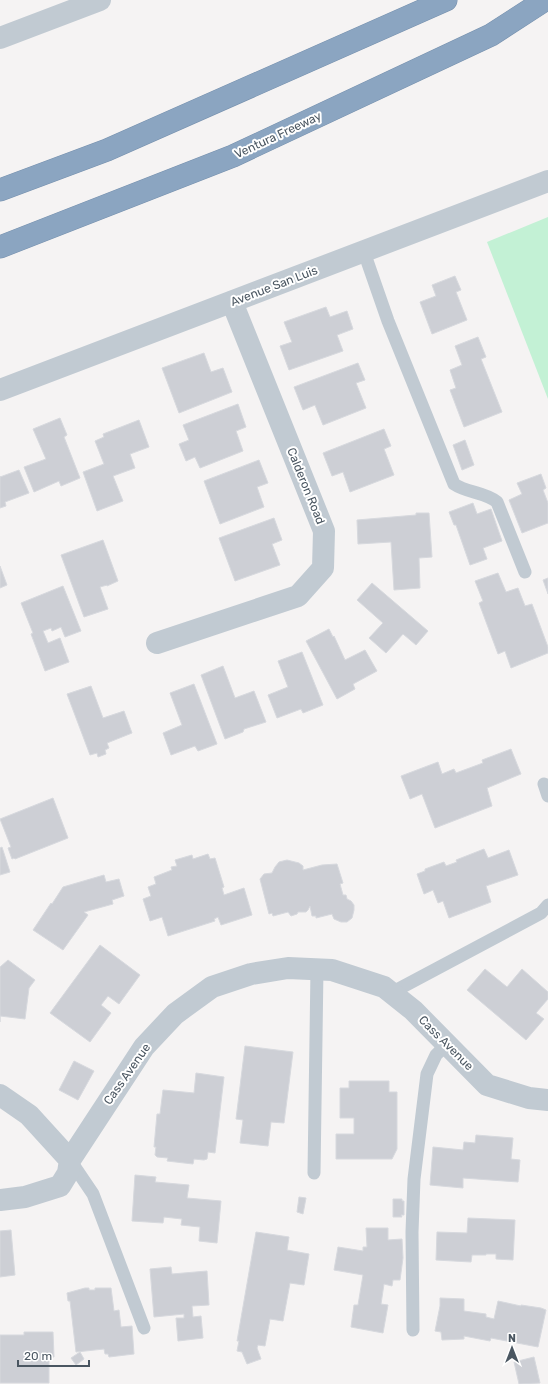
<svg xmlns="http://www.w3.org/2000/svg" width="548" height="1384" font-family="Rubik,sans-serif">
  <rect width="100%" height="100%" fill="#f5f3f3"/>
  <path fill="#c3f1d5" d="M 548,217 L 548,399 L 487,242 Z"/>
  <path fill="#cdcfd5" stroke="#d7d9de" d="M 455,276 L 461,290 L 456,292 L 467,320 L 432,334 L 420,302 L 436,296 L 432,285 Z
    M 326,307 L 330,317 L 347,311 L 353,329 L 337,335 L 343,351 L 289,370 L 280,346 L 292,342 L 284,322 Z
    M 478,337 L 486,357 L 481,359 L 502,412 L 464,427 L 450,390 L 456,388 L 450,370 L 462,365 L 455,346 Z
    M 204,353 L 211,372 L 223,368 L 232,392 L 179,413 L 162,368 Z
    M 358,363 L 365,380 L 356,383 L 366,408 L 323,425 L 315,405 L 303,410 L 294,387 Z
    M 238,404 L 246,427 L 236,431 L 243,451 L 200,468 L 195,457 L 186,461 L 179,444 L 189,440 L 183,425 Z
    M 60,418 L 67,435 L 64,437 L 80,478 L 61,486 L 59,481 L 34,492 L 24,467 L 46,459 L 33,429 Z
    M 139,420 L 149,447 L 130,454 L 135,468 L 113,476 L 123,501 L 97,511 L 83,472 L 104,464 L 95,441 L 104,437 L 103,434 Z
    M 384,429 L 391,446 L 384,449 L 394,475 L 350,492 L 343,472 L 332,476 L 323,453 Z
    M 465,440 L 474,465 L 462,470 L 453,445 Z
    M 259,460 L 268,483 L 257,487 L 264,507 L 220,524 L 204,481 Z
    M 19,470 L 29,493 L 5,502 L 6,506 L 0,508 L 0,476 L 0,477 Z
    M 541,474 L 546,488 L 543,490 L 548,503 L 548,523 L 522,533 L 509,500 L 522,494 L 517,483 Z
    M 473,503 L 477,514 L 491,509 L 502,541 L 483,548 L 487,559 L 470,565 L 456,525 L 454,525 L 449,512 Z
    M 416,513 L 429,513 L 432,557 L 419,558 L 420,588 L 394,590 L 391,542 L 358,544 L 357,520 L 416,515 Z
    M 274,518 L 282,540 L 272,544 L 280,565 L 235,581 L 219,538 Z
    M 103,540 L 118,581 L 107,586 L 107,585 L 100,587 L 108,609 L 84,617 L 61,555 Z
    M 0,566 L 7,585 L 0,588 Z
    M 498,573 L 506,592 L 518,588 L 525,606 L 532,604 L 548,647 L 548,653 L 511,668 L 505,651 L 498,654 L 479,603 L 483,601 L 475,581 Z
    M 548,578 L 548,594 L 543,580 Z
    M 372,583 L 428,631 L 416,645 L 403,634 L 386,653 L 369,638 L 383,623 L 357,600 Z
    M 63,586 L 81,631 L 65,637 L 61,627 L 52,631 L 51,628 L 43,631 L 48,643 L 60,638 L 69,662 L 45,671 L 31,634 L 33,633 L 21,603 Z
    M 329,629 L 333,637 L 334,636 L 345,660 L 365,650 L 377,671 L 353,684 L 355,689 L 337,699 L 306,641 Z
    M 302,652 L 323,705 L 303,713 L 301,709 L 277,718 L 268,695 L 288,687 L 278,661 Z
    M 223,666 L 235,698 L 254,691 L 266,722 L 244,729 L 243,732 L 225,739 L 201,675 Z
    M 194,684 L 217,744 L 198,751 L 195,746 L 171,755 L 163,733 L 182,725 L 170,693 Z
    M 91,686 L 103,718 L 124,711 L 132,733 L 107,743 L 109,748 L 105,750 L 106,754 L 98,757 L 97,753 L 90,755 L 67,694 Z
    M 511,749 L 521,774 L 487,788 L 492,806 L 435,828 L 422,794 L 410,799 L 401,776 L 438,762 L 442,774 L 454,769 L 456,773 L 483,763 L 482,760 Z
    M 53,798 L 68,838 L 15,859 L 14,858 L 12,859 L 8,848 L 11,847 L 0,819 Z
    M 2,847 L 10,872 L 0,875 L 0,848 Z
    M 484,849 L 488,858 L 509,850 L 518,875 L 486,886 L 491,902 L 449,918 L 443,901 L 438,903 L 433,890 L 424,894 L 417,874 L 425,871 L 425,869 L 444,862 L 446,866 L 457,862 L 456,860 Z
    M 208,854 L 210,859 L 215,858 L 224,887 L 222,888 L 224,895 L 244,888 L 252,915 L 221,925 L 218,917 L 214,919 L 215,921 L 168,936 L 162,917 L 150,921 L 143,899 L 151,896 L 148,887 L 156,884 L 154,877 L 172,870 L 171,867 L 177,866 L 175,860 L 192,855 L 193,859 Z
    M 287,860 L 299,863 L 303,866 L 303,870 L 322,865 L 337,864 L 343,883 L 340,884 L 343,895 L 346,895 L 347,899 L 351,901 L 354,905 L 354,910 L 352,918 L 347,922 L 341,922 L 334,919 L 332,914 L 316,918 L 316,916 L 312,916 L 310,906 L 308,910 L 306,912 L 298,912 L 297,914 L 291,916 L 288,912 L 273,916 L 272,913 L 269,914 L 260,879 L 264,874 L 272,873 L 275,867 L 279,862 Z
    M 104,875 L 106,882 L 119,879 L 124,896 L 112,900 L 113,904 L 84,912 L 88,915 L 63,950 L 33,930 L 51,903 L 52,904 L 63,887 Z
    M 100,945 L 140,975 L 119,1004 L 108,996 L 101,1005 L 111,1013 L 90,1042 L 50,1013 Z
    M 8,960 L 35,980 L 29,988 L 25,1019 L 0,1016 L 0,1022 L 0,967 Z
    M 485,969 L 507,987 L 522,969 L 548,992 L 548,999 L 536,1013 L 544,1019 L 526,1040 L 467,990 Z
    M 245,1046 L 293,1052 L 284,1123 L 271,1122 L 268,1146 L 240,1143 L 243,1120 L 236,1119 Z
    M 74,1061 L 94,1071 L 78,1100 L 59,1090 Z
    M 196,1073 L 224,1077 L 215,1153 L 208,1152 L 207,1159 L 204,1160 L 194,1159 L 193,1164 L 167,1161 L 168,1158 L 157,1157 L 155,1155 L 156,1147 L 154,1147 L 157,1114 L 160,1114 L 163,1090 L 194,1093 Z
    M 349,1081 L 389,1081 L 389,1092 L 397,1092 L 397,1149 L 392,1159 L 336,1159 L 336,1134 L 354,1134 L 354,1118 L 340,1118 L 340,1088 L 349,1088 Z
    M 476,1135 L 513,1138 L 511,1159 L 520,1160 L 518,1182 L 463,1178 L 463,1188 L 430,1185 L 433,1147 L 463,1150 L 464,1142 L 475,1143 Z
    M 135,1175 L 156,1177 L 155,1182 L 189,1185 L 187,1198 L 221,1201 L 217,1243 L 199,1241 L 200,1227 L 181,1225 L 182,1219 L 164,1217 L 163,1223 L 132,1221 Z
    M 299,1197 L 306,1198 L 303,1214 L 297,1212 Z
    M 393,1199 L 402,1199 L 402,1201 L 404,1201 L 404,1215 L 401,1215 L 402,1217 L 393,1217 Z
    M 468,1218 L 515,1220 L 513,1260 L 496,1259 L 496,1254 L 486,1254 L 486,1255 L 472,1255 L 471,1262 L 436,1260 L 437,1232 L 467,1233 Z
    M 366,1228 L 388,1228 L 388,1240 L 402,1239 L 403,1258 L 400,1280 L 393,1280 L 392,1286 L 384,1284 L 381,1304 L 388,1305 L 383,1333 L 351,1327 L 354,1305 L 358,1305 L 363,1275 L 334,1270 L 338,1247 L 363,1251 L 363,1247 L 367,1247 Z
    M 11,1230 L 15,1275 L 0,1277 L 0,1231 Z
    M 256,1232 L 289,1237 L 287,1250 L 309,1254 L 304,1285 L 290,1283 L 283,1321 L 270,1319 L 265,1346 L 258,1345 L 257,1348 L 261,1359 L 247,1364 L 242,1352 L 237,1351 L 239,1341 L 237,1341 Z
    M 171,1267 L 172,1274 L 207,1271 L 209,1305 L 192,1306 L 193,1317 L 201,1316 L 203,1338 L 178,1341 L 176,1318 L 184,1318 L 184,1314 L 154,1317 L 150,1269 Z
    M 85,1288 L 89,1288 L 89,1290 L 95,1290 L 95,1288 L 111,1288 L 114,1311 L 119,1310 L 121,1327 L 132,1326 L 134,1354 L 109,1357 L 108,1354 L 105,1354 L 104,1349 L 76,1352 L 70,1301 L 68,1301 L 67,1293 Z
    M 440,1298 L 464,1299 L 464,1311 L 486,1314 L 486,1317 L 494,1319 L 498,1301 L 521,1306 L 521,1305 L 541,1308 L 546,1310 L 538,1347 L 491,1338 L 490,1341 L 464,1336 L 464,1339 L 442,1340 L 441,1332 L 435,1331 L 440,1306 Z
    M 24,1332 L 53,1332 L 54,1357 L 49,1357 L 49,1383 L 0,1383 L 0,1335 L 24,1335 Z
    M 80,1352 L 84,1359 L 76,1365 L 71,1358 Z
    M 534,1357 L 540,1383 L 519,1384 L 514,1362 Z"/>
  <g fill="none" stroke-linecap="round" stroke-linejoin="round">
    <g stroke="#7690ad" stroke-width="23">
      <path id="motorway" d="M 0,190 L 107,150 L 446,0
        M 0,247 L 233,156 L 491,35 L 545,0"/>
    </g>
    <path stroke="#c1cad2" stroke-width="13" d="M 364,252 L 388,321 L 454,484 C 467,493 485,492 497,502 L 525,572
      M 544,784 L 548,796
      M 391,993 L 541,913 L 548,905
      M 70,1160 L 93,1194 L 144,1328
      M 314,1173 L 317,969
      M 413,1330 L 412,1232 L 414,1179 L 427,1074 L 436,1055 L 447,1044"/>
    <path stroke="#c1cad2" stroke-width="22" d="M 0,38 L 100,0
      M 157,643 L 298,596 L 323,568 L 324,531 L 232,302
      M 0,1095 L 29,1115 L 70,1160
      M 0,1200 L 25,1197 L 60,1186 L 68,1173 L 70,1160 L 144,1047 L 175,1014 L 212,987 L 251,974 L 288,968 L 332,970 L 384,987 L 413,1010 L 487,1085 L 529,1098 L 548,1100"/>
    <path stroke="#c1cad2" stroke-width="22" d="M 0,390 L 548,181"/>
    <use href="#motorway" stroke="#8ba5c1" stroke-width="22"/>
  </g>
  <g text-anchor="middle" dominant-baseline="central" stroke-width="4" stroke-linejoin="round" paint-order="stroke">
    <g font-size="12" fill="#4a5661" stroke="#fff">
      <text transform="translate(278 135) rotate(-25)">Ventura Freeway</text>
      <text transform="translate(274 286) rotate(-21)">Avenue San Luis</text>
      <text transform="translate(306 486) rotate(68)">Calderon Road</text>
      <text transform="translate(446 1043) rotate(45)">Cass Avenue</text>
      <text transform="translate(127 1074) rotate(-55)">Cass Avenue</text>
    </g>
  </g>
  <g transform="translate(512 1348)" stroke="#ffffff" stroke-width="3" paint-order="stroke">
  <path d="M0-3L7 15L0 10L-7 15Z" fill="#4a5661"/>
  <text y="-6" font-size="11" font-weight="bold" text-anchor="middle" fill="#4a5661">N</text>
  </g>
  <path d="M18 1360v6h71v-6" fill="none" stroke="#4a5661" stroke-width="2"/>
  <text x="24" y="1360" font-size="12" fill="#4a5661" stroke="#ffffff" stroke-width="3" paint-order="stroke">20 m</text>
</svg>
